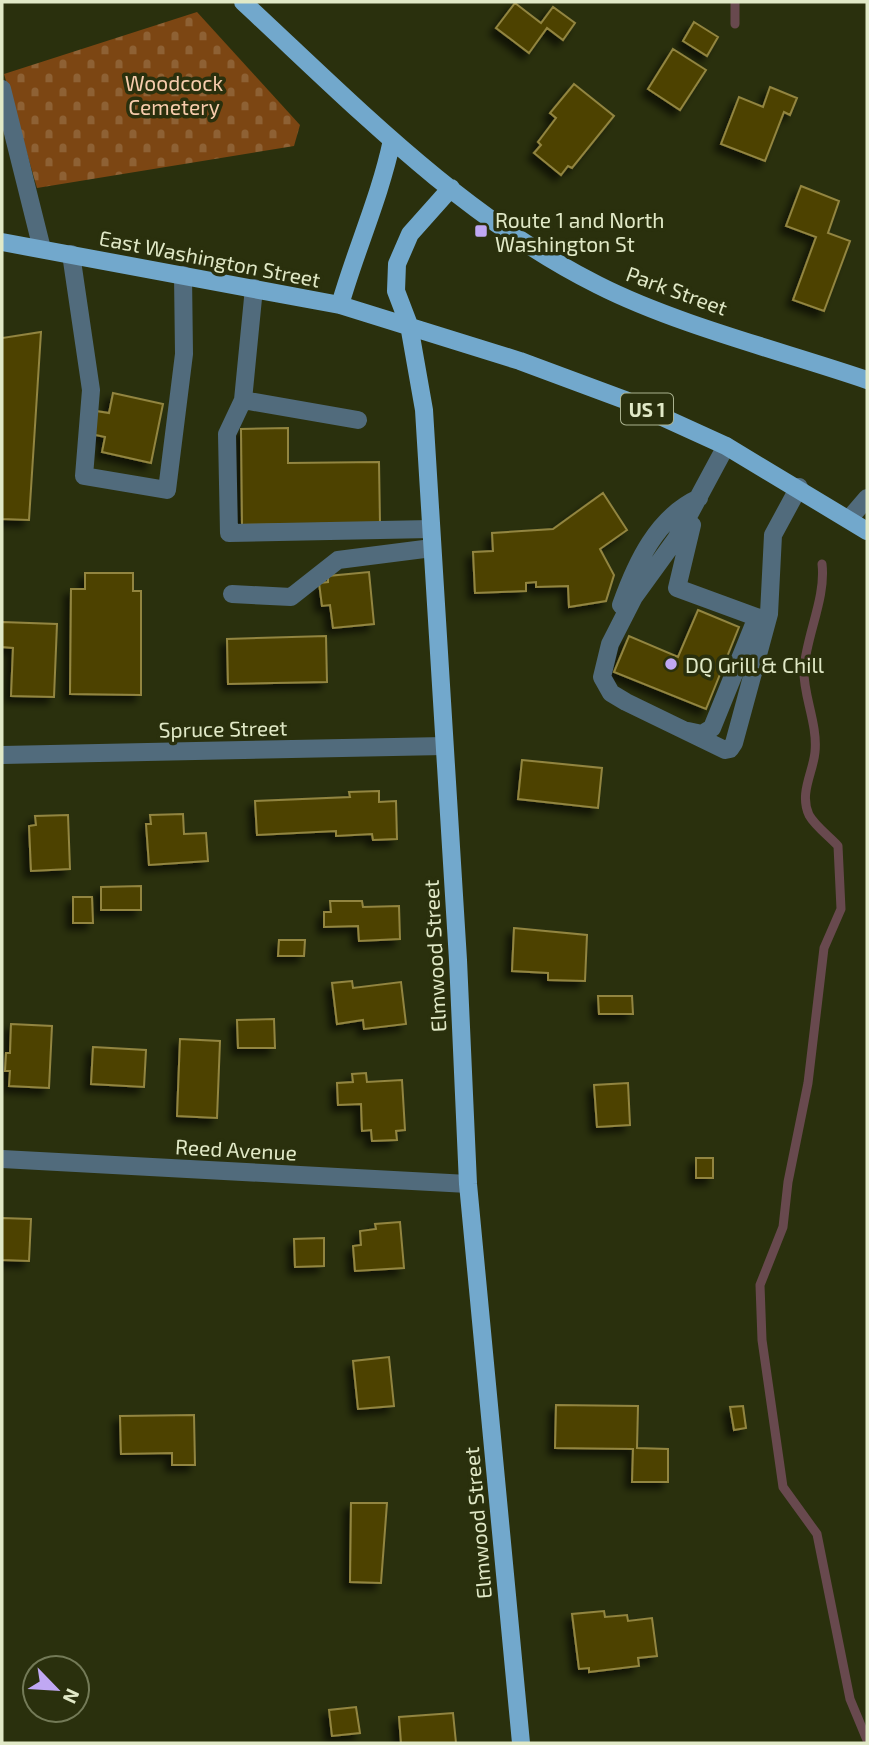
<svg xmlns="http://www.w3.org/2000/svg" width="869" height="1745" font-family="'Exo 2',sans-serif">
  <defs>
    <pattern id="cemetery-stones" width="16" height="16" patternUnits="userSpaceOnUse" patternTransform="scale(1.75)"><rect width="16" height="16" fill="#7c4613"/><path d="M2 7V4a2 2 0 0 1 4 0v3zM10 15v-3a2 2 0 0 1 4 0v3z" fill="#8e6134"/></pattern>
    <filter id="shadow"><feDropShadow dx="-6" dy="6" stdDeviation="3.5" flood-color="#0009"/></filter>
  </defs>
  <rect width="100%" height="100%" fill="#2a300d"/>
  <path fill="url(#cemetery-stones)" d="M 197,12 L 300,125 L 294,146 L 37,188 L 4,74 Z"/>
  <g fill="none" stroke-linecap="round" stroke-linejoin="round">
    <path stroke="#68494e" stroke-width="9" d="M 735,2 L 735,24
      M 822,564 C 826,597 807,634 804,668 C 802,692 818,724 815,752 C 813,773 799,793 809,815 C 815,826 830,837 838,846 L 841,909 L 824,948 L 808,1083 L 788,1182 L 783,1227 L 760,1285 L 762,1340 L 783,1487 L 817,1534 L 850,1699 L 867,1740"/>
  </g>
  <path fill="#4e4302" stroke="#928540" stroke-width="2" filter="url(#shadow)" d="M 515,3 L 541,23 L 553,7 L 575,23 L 563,40 L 547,28 L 529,53 L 496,28 Z
    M 694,22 L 718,37 L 707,56 L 683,41 Z
    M 673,49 L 706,70 L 680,110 L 648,89 Z
    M 574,84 L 614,116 L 572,168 L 568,166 L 561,175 L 534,153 L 541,145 L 538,142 L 556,118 L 550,113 Z
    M 770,87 L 797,98 L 790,115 L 784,112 L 765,161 L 721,144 L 739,97 L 763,107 Z
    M 801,186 L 839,201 L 828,233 L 850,241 L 824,311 L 793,300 L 816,237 L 786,226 Z
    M 41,332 L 29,520 L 2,519 L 2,338 Z
    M 113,393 L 163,404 L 151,463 L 102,452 L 105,437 L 91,434 L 96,411 L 109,413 Z
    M 288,428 L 288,463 L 379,462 L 380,523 L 242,525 L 241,429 Z
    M 603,493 L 627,530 L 600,549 L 614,575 L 606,601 L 569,607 L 568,586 L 536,587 L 536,582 L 526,583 L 526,591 L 475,593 L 473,552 L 493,551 L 492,533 L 553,529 Z
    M 369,572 L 374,624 L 333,628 L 330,605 L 322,606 L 319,583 L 328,582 L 328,576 Z
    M 85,573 L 133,573 L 133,591 L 141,591 L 141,695 L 70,694 L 71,589 L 85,589 Z
    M 698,610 L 739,627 L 706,709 L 614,672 L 629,636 L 678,657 Z
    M 2,622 L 57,624 L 54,697 L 11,696 L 13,648 L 2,647 Z
    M 326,636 L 327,682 L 228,684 L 227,639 Z
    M 522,760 L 602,768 L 598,808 L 518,799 Z
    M 379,791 L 379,802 L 396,801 L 397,839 L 373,840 L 372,834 L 336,836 L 336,831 L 257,835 L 255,801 L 350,797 L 349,792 Z
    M 183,814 L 184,834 L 206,833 L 208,861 L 149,865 L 146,824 L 151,824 L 150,815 Z
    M 68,815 L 70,869 L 31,871 L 29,826 L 36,825 L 35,816 Z
    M 141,886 L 141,910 L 101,910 L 101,887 Z
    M 73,897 L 92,897 L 93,923 L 73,923 Z
    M 330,901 L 362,901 L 363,907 L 399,906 L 400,939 L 359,941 L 358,926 L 324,927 L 324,912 L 331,912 Z
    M 514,928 L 587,935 L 585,981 L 548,980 L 548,973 L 512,971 Z
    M 279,940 L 305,940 L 304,956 L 278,956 Z
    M 352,981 L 353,988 L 401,982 L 406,1024 L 364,1029 L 363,1020 L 337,1024 L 332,983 Z
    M 598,996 L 632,996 L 633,1014 L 599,1014 Z
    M 274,1019 L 275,1048 L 238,1048 L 237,1020 Z
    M 11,1024 L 52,1026 L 49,1088 L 9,1086 L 10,1071 L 5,1071 L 6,1053 L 10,1053 Z
    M 180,1039 L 220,1041 L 217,1118 L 177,1116 Z
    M 93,1047 L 146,1050 L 144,1087 L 91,1084 Z
    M 366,1073 L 367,1082 L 402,1080 L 405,1130 L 396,1131 L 397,1140 L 372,1141 L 371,1130 L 362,1131 L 361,1104 L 338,1105 L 337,1083 L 353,1082 L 352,1074 Z
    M 628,1083 L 630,1125 L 597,1127 L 594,1085 Z
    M 696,1158 L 713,1158 L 713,1178 L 696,1178 Z
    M 2,1218 L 31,1219 L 29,1261 L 2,1260 Z
    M 400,1222 L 404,1268 L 355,1271 L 353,1246 L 361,1245 L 360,1231 L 376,1229 L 375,1224 Z
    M 324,1238 L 324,1266 L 295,1267 L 294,1239 Z
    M 389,1357 L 394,1406 L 358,1409 L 353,1361 Z
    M 556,1405 L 638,1406 L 637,1448 L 668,1449 L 668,1482 L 632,1482 L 633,1449 L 555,1448 Z
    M 743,1406 L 746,1428 L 734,1430 L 730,1407 Z
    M 194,1415 L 195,1465 L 172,1465 L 172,1453 L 121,1454 L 120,1416 Z
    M 351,1503 L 387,1503 L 381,1583 L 350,1582 Z
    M 604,1611 L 605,1617 L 627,1615 L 628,1621 L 652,1618 L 657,1656 L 638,1658 L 639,1666 L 589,1672 L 589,1668 L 579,1669 L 572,1614 Z
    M 356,1707 L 360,1733 L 332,1736 L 329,1710 Z
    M 453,1713 L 456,1743 L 401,1743 L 399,1717 Z"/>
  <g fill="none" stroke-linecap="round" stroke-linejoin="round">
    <path stroke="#516b7c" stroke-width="18" d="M 2,89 L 42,249
      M 71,254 L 91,390 L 84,476 L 167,490 L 184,354 L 183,275
      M 254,288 L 243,400 L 227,434 L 229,533 L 431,529
      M 243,400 L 358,420
      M 726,446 L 676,539 L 634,597 L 610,644 L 602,677 L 611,693 L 626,702 L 725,750 L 730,749 L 734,743 L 769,614 L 773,535 L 799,487
      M 849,519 L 867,498
      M 692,525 L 677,588 L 767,621
      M 232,594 L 291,597 L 338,560 L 432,548
      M 621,605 C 636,563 657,517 699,498
      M 688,731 L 702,734 L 712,728 L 757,617
      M 2,755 L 444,746
      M 2,1159 L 468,1184"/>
    <path stroke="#72a8cc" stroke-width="18" d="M 243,2 C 353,104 462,217 598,285 C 677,325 782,351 867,380
      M 451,188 L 410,234 L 397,264 L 396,291 L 409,325 L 424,410 L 458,960 L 468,1184 L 521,1743
      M 2,242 L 340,305 L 520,361 L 625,400 L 726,446 L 867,531
      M 340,305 C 356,249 380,197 392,140"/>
  </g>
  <g fill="#c0a8f3" stroke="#2a300d" stroke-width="2.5">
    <rect x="474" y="224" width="14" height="14" rx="3.5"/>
    <circle cx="671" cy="664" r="7"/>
  </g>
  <g text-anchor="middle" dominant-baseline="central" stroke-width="7" stroke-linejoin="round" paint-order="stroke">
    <rect fill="#2a300d" stroke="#aab28f" stroke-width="2" x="621" y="393.5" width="52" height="31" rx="5"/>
    <g font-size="19" font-weight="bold" fill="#e1e9c7">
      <text x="647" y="409">US 1</text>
    </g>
    <g font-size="21" fill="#f7ccac" stroke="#2a300d">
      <text x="174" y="82">Woodcock<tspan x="174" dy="24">Cemetery</tspan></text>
    </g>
    <g font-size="21" fill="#e1e9c7" stroke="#2a300d" text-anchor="start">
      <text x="495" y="219">Route 1 and North<tspan x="495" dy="24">Washington St</tspan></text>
      <text x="685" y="664">DQ Grill &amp; Chill</text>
    </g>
    <g font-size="21" fill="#e1e9c7" stroke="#2a300d">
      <text transform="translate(210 258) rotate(11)">East Washington Street</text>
      <text transform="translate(677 290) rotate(20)">Park Street</text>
      <text transform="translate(223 728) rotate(-1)">Spruce Street</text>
      <text transform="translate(434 956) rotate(-93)">Elmwood Street</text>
      <text transform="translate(236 1149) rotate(3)">Reed Avenue</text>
      <text transform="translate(477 1523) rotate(-95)">Elmwood Street</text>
    </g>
  </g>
  <rect width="869" height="1745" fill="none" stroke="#e1e9c7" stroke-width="7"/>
  <g transform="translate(56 1689) rotate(115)"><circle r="33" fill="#2a300d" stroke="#737a57" stroke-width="2"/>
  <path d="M0-5L12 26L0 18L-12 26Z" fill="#c0a8f3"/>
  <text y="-10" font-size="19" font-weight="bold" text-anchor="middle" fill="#e1e9c7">N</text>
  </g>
</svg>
